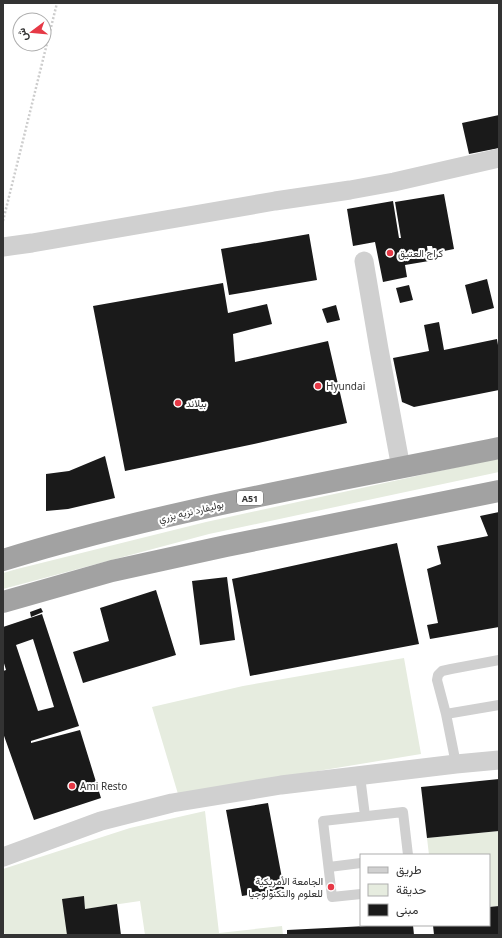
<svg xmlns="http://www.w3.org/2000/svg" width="502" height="938" font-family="'Noto Sans',Vazirmatn,sans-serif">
  <rect width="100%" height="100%" fill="#fff"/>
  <path fill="#e6ecdf" d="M 499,458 L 499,472 L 209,534 L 3,589 L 3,573 L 17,569 L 206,522 Z
    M 404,658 L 421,754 L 178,794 L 152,707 L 243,686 Z
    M 205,811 L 219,933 L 282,926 L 283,935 L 145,935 L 140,901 L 85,909 L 84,897 L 67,935 L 5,935 L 3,929 L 3,869 L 130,828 Z
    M 499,831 L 499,906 L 489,907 L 489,855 L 429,855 L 427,838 Z"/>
  <path fill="#1a1a1a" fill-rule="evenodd" d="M 499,115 L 499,148 L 469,154 L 462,123 Z
    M 444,194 L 454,249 L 434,253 L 432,246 L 427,246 L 429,261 L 405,265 L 407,277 L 383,282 L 375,242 L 353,246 L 347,209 L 393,201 L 399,238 L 401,238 L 395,202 Z
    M 309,234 L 317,280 L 229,295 L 221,249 Z
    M 487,279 L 494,308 L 472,314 L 465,285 Z
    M 223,283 L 228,313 L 267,304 L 272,324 L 233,334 L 235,362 L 328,341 L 347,423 L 254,444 L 125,471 L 93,306 Z
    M 409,285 L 413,300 L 400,303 L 396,288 Z
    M 336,305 L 340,320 L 327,323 L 322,309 Z
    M 439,322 L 444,350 L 497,339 L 499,351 L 499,390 L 414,407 L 402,402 L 393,358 L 429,351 L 424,325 Z
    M 105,456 L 115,498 L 68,509 L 46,511 L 46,474 L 69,471 Z
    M 499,512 L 499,627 L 430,639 L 427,625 L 438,623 L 427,569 L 441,564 L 437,546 L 488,536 L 480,516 Z
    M 397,543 L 419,644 L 250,676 L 232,579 Z
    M 227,577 L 235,640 L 200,645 L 192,581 Z
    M 156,590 L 176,655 L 83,683 L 73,652 L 109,641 L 100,608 Z
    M 41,608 L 43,612 L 31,617 L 30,612 Z
    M 42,614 L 79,726 L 31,741 L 31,743 L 80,730 L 101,798 L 34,820 L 3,733 L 3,671 L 6,670 L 3,660 L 3,627 ZM 33,639 L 54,707 L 38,711 L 16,645 Z
    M 499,779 L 499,831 L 427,838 L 421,787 Z
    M 268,803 L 284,889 L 242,896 L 226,810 Z
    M 84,896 L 85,909 L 117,904 L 121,935 L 67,935 L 62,899 Z
    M 499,906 L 499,935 L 434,935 L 433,925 L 489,925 L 489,907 Z
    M 386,925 L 413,925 L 414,935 L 287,935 L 287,930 Z"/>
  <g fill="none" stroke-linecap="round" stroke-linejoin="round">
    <path stroke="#cdcdcd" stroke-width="2.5" stroke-dasharray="2 2" stroke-linecap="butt" d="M 3,221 L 57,3"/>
    <path stroke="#d0d0d0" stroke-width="10" d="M 446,714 L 499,705
      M 456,764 L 446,714 L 437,680 L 438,675 L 442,671 L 451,669 L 499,660
      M 360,776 L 365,816
      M 329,867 L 361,863
      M 361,894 L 332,897 L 323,821 L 403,812 L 408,855"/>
    <path stroke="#d0d0d0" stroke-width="19" d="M 3,247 L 32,243 L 275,201 L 350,190 L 394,182 L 499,158
      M 364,261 L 379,349 L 401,468
      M 3,857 L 101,821 L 172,803 L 281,785 L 456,764 L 499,760"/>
    <path stroke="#a2a2a2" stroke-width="22" d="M 3,560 C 165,510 333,482 499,448
      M 3,602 L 112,571 L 226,546 L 499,491"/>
  </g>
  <g fill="#e63946" stroke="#fff" stroke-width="1.5">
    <circle cx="390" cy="253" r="4"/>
    <circle cx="318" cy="386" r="4"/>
    <circle cx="178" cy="403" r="4"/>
    <circle cx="72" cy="786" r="4"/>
    <circle cx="331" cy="887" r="4"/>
  </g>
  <g text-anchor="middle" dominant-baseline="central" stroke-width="4" stroke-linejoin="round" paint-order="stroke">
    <rect fill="#fff" stroke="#707070" stroke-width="1" x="237" y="491" width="26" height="14" rx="3"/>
    <g font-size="9" font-weight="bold" fill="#333">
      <text x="250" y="498">A51</text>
    </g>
    <g font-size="10" fill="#333" stroke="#fff" text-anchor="start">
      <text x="398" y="253">كراج العتيق</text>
      <text x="326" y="386">Hyundai</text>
      <text x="186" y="403">بيلاند</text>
      <text x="80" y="786">Ami Resto</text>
      <text x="323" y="881" text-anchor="end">الجامعة الأمريكية<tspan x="323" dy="12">للعلوم والتكنولوجيا</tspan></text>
    </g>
    <g font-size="10" fill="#333" stroke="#fff">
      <text transform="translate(191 511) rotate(-13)">بوليفارد نزيه بزري</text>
    </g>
  </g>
  <rect width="502" height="938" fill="none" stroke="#333333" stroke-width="8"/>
  <rect x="360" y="854" width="130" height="72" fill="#ffffff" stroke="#adadad"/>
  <rect x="368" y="867" width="20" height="6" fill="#d0d0d0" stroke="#adadad"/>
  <text x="396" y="874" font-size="12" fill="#333333">طريق</text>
  <rect x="368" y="884" width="20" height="12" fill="#e6ecdf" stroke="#adadad"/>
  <text x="396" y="894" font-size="12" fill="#333333">حديقة</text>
  <rect x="368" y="904" width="20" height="12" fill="#1a1a1a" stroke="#adadad"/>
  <text x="396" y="914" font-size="12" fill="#333333">مبنى</text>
  <g transform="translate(32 32) rotate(254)"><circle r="19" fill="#ffffff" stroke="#adadad"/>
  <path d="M0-3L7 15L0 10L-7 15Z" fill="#e63946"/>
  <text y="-6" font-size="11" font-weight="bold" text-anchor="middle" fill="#333333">ش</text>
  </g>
</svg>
